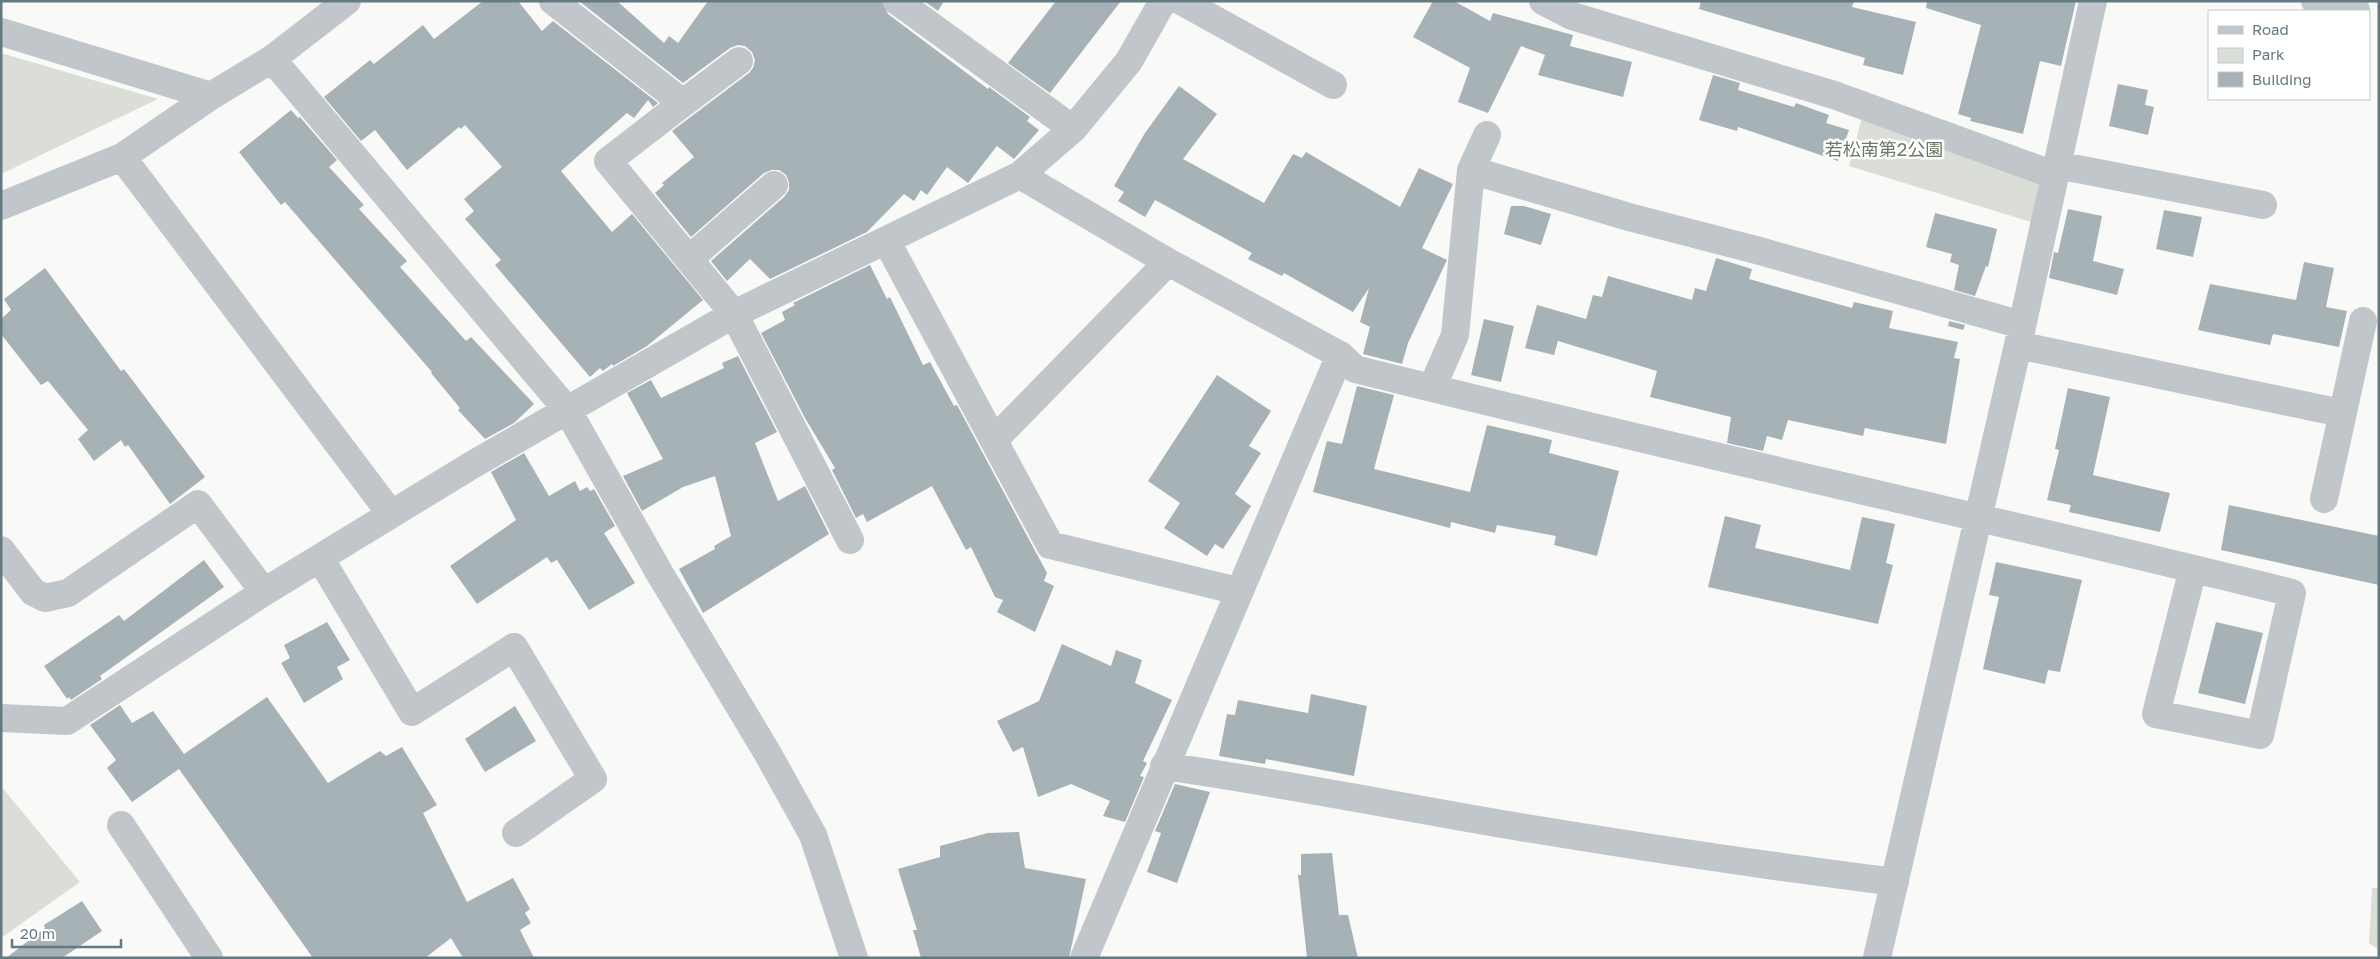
<svg xmlns="http://www.w3.org/2000/svg" width="2380" height="959" font-family="'Golos Text','Noto Sans JP',sans-serif">
  <rect width="100%" height="100%" fill="#f9f9f7"/>
  <path fill="#daded6" d="M 1,53 L 158,99 L 1,174 Z
    M 1863,114 L 2039,183 L 2031,222 L 1849,166 Z
    M 1,786 L 80,882 L 1,938 Z
    M 2372,888 L 2379,888 L 2379,950 L 2369,943 Z"/>
  <path fill="#a7b2b6" d="M 483,1 L 518,1 L 542,31 L 553,21 L 658,103 L 653,107 L 648,100 L 634,118 L 627,113 L 561,171 L 612,232 L 632,214 L 703,300 L 647,346 L 613,366 L 612,364 L 603,371 L 600,368 L 590,377 L 495,265 L 501,260 L 465,219 L 474,211 L 464,199 L 502,167 L 465,125 L 461,129 L 459,127 L 407,170 L 375,130 L 361,141 L 324,97 L 370,60 L 374,64 L 423,25 L 434,39 Z
    M 579,1 L 617,1 L 664,43 L 669,36 L 678,43 L 708,1 L 882,1 L 888,14 L 988,89 L 989,87 L 1030,117 L 1027,121 L 1039,130 L 1014,159 L 997,146 L 968,183 L 947,167 L 927,195 L 921,190 L 914,201 L 904,194 L 867,232 L 770,279 L 750,259 L 727,281 L 711,261 L 784,197 L 789,190 L 789,182 L 786,175 L 779,170 L 771,170 L 764,173 L 691,237 L 655,193 L 664,185 L 662,183 L 694,157 L 672,131 L 749,73 L 753,68 L 755,60 L 752,52 L 745,46 L 738,45 L 730,48 L 683,83 Z
    M 924,1 L 944,1 L 938,11 Z
    M 1056,1 L 1121,1 L 1050,93 L 1008,63 Z
    M 1433,1 L 1454,1 L 1490,21 L 1493,13 L 1573,35 L 1570,46 L 1632,62 L 1623,97 L 1538,75 L 1545,55 L 1521,46 L 1488,113 L 1458,102 L 1470,68 L 1413,37 Z
    M 1701,1 L 1854,1 L 1852,7 L 1916,22 L 1903,75 L 1863,65 L 1865,58 L 1699,9 Z
    M 1927,1 L 2076,1 L 2061,66 L 2040,61 L 2023,134 L 1970,121 L 1971,118 L 1958,114 L 1981,25 L 1926,8 Z
    M 1713,75 L 1740,83 L 1738,90 L 1794,107 L 1796,103 L 1829,115 L 1826,123 L 1849,130 L 1838,161 L 1738,127 L 1737,131 L 1699,120 Z
    M 2118,84 L 2148,90 L 2145,105 L 2154,107 L 2148,135 L 2109,126 Z
    M 1179,86 L 1217,114 L 1183,159 L 1264,203 L 1293,154 L 1302,158 L 1306,152 L 1400,207 L 1419,168 L 1453,184 L 1422,248 L 1447,260 L 1408,343 L 1402,364 L 1363,354 L 1370,327 L 1360,322 L 1369,288 L 1353,312 L 1284,273 L 1282,276 L 1248,259 L 1252,253 L 1155,200 L 1145,217 L 1118,201 L 1124,192 L 1114,186 L 1145,133 Z
    M 291,110 L 298,118 L 300,117 L 337,160 L 329,167 L 364,205 L 359,209 L 407,261 L 400,267 L 466,341 L 471,337 L 534,404 L 514,423 L 485,439 L 458,410 L 460,408 L 431,373 L 432,372 L 285,202 L 281,205 L 239,152 Z
    M 1511,206 L 1524,206 L 1551,214 L 1541,245 L 1504,234 Z
    M 2068,209 L 2102,216 L 2093,261 L 2124,269 L 2117,295 L 2049,278 L 2054,252 L 2058,253 Z
    M 2164,210 L 2202,217 L 2193,257 L 2156,249 Z
    M 1935,213 L 1997,229 L 1988,267 L 1986,266 L 1975,296 L 1954,290 L 1959,265 L 1950,262 L 1952,254 L 1926,247 Z
    M 1716,258 L 1752,269 L 1749,279 L 1852,308 L 1854,302 L 1893,311 L 1889,328 L 1958,342 L 1954,358 L 1960,359 L 1946,444 L 1865,428 L 1863,436 L 1788,420 L 1782,440 L 1767,436 L 1763,451 L 1727,443 L 1731,417 L 1650,397 L 1657,371 L 1558,341 L 1554,355 L 1525,348 L 1537,305 L 1586,319 L 1593,295 L 1602,297 L 1608,276 L 1692,300 L 1695,288 L 1706,291 Z
    M 2304,262 L 2334,268 L 2326,307 L 2347,311 L 2339,347 L 2273,334 L 2270,345 L 2198,330 L 2210,284 L 2296,300 Z
    M 870,265 L 887,299 L 890,297 L 923,365 L 930,362 L 954,406 L 957,405 L 1047,573 L 1044,581 L 1054,586 L 1035,632 L 997,612 L 1003,600 L 995,597 L 971,547 L 966,550 L 932,486 L 867,522 L 863,514 L 856,518 L 832,470 L 835,468 L 805,418 L 761,333 L 785,320 L 782,312 L 795,305 L 793,303 Z
    M 45,268 L 121,371 L 124,369 L 205,477 L 170,504 L 128,445 L 125,447 L 121,440 L 94,461 L 78,439 L 88,430 L 48,381 L 41,385 L 1,334 L 1,319 L 11,310 L 4,299 Z
    M 1484,319 L 1514,326 L 1501,382 L 1471,375 Z
    M 1949,321 L 1965,325 L 1963,330 L 1948,326 Z
    M 738,356 L 777,432 L 755,443 L 778,501 L 805,486 L 829,534 L 703,613 L 679,569 L 715,549 L 714,546 L 731,536 L 715,476 L 683,487 L 642,511 L 623,476 L 663,459 L 627,393 L 651,380 L 661,398 L 724,368 L 722,363 Z
    M 1217,375 L 1271,411 L 1249,446 L 1261,453 L 1235,494 L 1251,506 L 1223,549 L 1215,544 L 1207,556 L 1164,528 L 1180,503 L 1148,481 Z
    M 1357,386 L 1394,395 L 1374,469 L 1470,492 L 1487,425 L 1552,440 L 1549,453 L 1619,471 L 1597,556 L 1554,545 L 1556,536 L 1497,525 L 1495,533 L 1451,522 L 1450,528 L 1313,492 L 1327,441 L 1342,444 Z
    M 2068,388 L 2110,397 L 2093,475 L 2170,493 L 2160,532 L 2069,512 L 2071,505 L 2047,500 L 2059,450 L 2055,449 Z
    M 524,453 L 549,496 L 575,481 L 580,491 L 587,487 L 590,491 L 594,489 L 615,526 L 604,533 L 635,583 L 589,610 L 557,560 L 551,563 L 547,557 L 477,604 L 450,566 L 516,520 L 491,472 Z
    M 2229,505 L 2379,536 L 2379,585 L 2221,550 Z
    M 1725,516 L 1761,525 L 1755,548 L 1850,570 L 1862,517 L 1895,524 L 1886,563 L 1893,565 L 1878,624 L 1708,587 Z
    M 204,560 L 224,587 L 100,676 L 102,679 L 71,700 L 69,697 L 67,699 L 44,666 L 119,615 L 124,621 Z
    M 1996,562 L 2082,580 L 2060,672 L 2048,670 L 2045,684 L 1983,669 L 1999,597 L 1989,595 Z
    M 327,622 L 350,660 L 337,667 L 343,679 L 304,703 L 281,663 L 290,658 L 284,645 Z
    M 2216,622 L 2263,633 L 2245,704 L 2198,693 Z
    M 1062,644 L 1111,666 L 1116,650 L 1142,660 L 1135,683 L 1172,700 L 1143,761 L 1147,763 L 1140,776 L 1144,777 L 1125,822 L 1103,816 L 1110,801 L 1071,784 L 1038,797 L 1023,747 L 1013,752 L 997,721 L 1039,701 Z
    M 1311,694 L 1367,706 L 1354,776 L 1266,759 L 1265,764 L 1219,756 L 1227,714 L 1235,715 L 1238,700 L 1308,713 Z
    M 267,697 L 328,783 L 380,751 L 386,756 L 402,747 L 437,805 L 423,813 L 467,902 L 513,878 L 530,909 L 525,913 L 531,923 L 520,930 L 534,958 L 463,958 L 451,938 L 425,958 L 313,958 L 179,769 L 132,802 L 107,768 L 116,760 L 90,725 L 120,705 L 132,723 L 153,711 L 184,754 Z
    M 515,706 L 536,741 L 485,772 L 465,739 Z
    M 1175,784 L 1210,792 L 1177,883 L 1147,872 L 1161,833 L 1155,831 Z
    M 1019,832 L 1025,868 L 1086,879 L 1069,958 L 921,958 L 913,930 L 917,930 L 898,869 L 940,857 L 940,846 L 988,833 Z
    M 1332,853 L 1339,915 L 1348,915 L 1358,958 L 1307,958 L 1298,875 L 1301,875 L 1301,854 Z
    M 82,901 L 102,931 L 62,958 L 6,958 L 45,928 L 44,925 Z"/>
  <g fill="none" stroke-linecap="round" stroke-linejoin="round">
    <path stroke="#c0c6c9" stroke-width="28" d="M 553,1 L 683,103 L 608,161 L 734,314 L 850,540
      M 897,1 L 1073,129
      M 1181,1 L 1333,85
      M 1543,1 L 1572,16 L 1834,95 L 2054,175
      M 2315,1 L 2356,10
      M 1,32 L 211,96
      M 272,59 L 568,411 L 660,574 L 768,754 L 813,835 L 854,958
      M 683,103 L 739,61
      M 122,157 L 391,514
      M 2057,165 L 2263,205
      M 1471,170 L 1629,217 L 1756,250 L 2022,325
      M 1020,175 L 1168,262 L 1340,355 L 1355,369 C 1666,447 1980,516 2292,593 L 2260,735 L 2156,714 L 2193,569
      M 1,206 L 122,157 L 211,96 L 272,59 L 347,1
      M 886,240 L 1050,545 L 1238,591
      M 689,259 L 774,185
      M 2018,345 L 2341,413
      M 1432,388 L 1455,335 L 1471,170 L 1487,135
      M 994,440 L 1168,262
      M 2324,499 L 2363,321
      M 1,550 L 33,592 L 45,598 L 68,593 L 198,504 L 264,592
      M 320,558 L 412,712 L 514,647 L 593,779 L 516,833
      M 1,718 L 67,721 L 264,592 L 472,465 L 734,314 L 1020,175 L 1073,129 L 1129,61 L 1163,1
      M 1164,766 C 1281,783 1397,806 1514,826 C 1641,847 1767,866 1895,882
      M 121,825 L 209,958
      M 1084,958 L 1340,355
      M 1877,958 L 2018,345 L 2093,1"/>
  </g>
  <g text-anchor="middle" dominant-baseline="central" stroke-width="5" stroke-linejoin="round" paint-order="stroke">
    <g font-size="18" fill="#6b7964" stroke="#fff">
      <text x="1884" y="149">若松南第2公園</text>
    </g>
  </g>
  <rect width="2380" height="959" fill="none" stroke="#657981" stroke-width="5"/>
  <rect x="2208" y="10" width="162" height="90" fill="#ffffff" stroke="#c1c9cd"/>
  <rect x="2218" y="26" width="25" height="8" fill="#c0c6c9" stroke="#c1c9cd"/>
  <text x="2252" y="35" font-size="15" fill="#657981">Road</text>
  <rect x="2218" y="48" width="25" height="15" fill="#daded6" stroke="#c1c9cd"/>
  <text x="2252" y="60" font-size="15" fill="#657981">Park</text>
  <rect x="2218" y="72" width="25" height="15" fill="#a7b2b6" stroke="#c1c9cd"/>
  <text x="2252" y="85" font-size="15" fill="#657981">Building</text>
  <path d="M12 939v8h109v-8" fill="none" stroke="#657981" stroke-width="2.5"/>
  <text x="20" y="939" font-size="15" fill="#657981" stroke="#ffffff" stroke-width="4" paint-order="stroke">20 m</text>
</svg>
